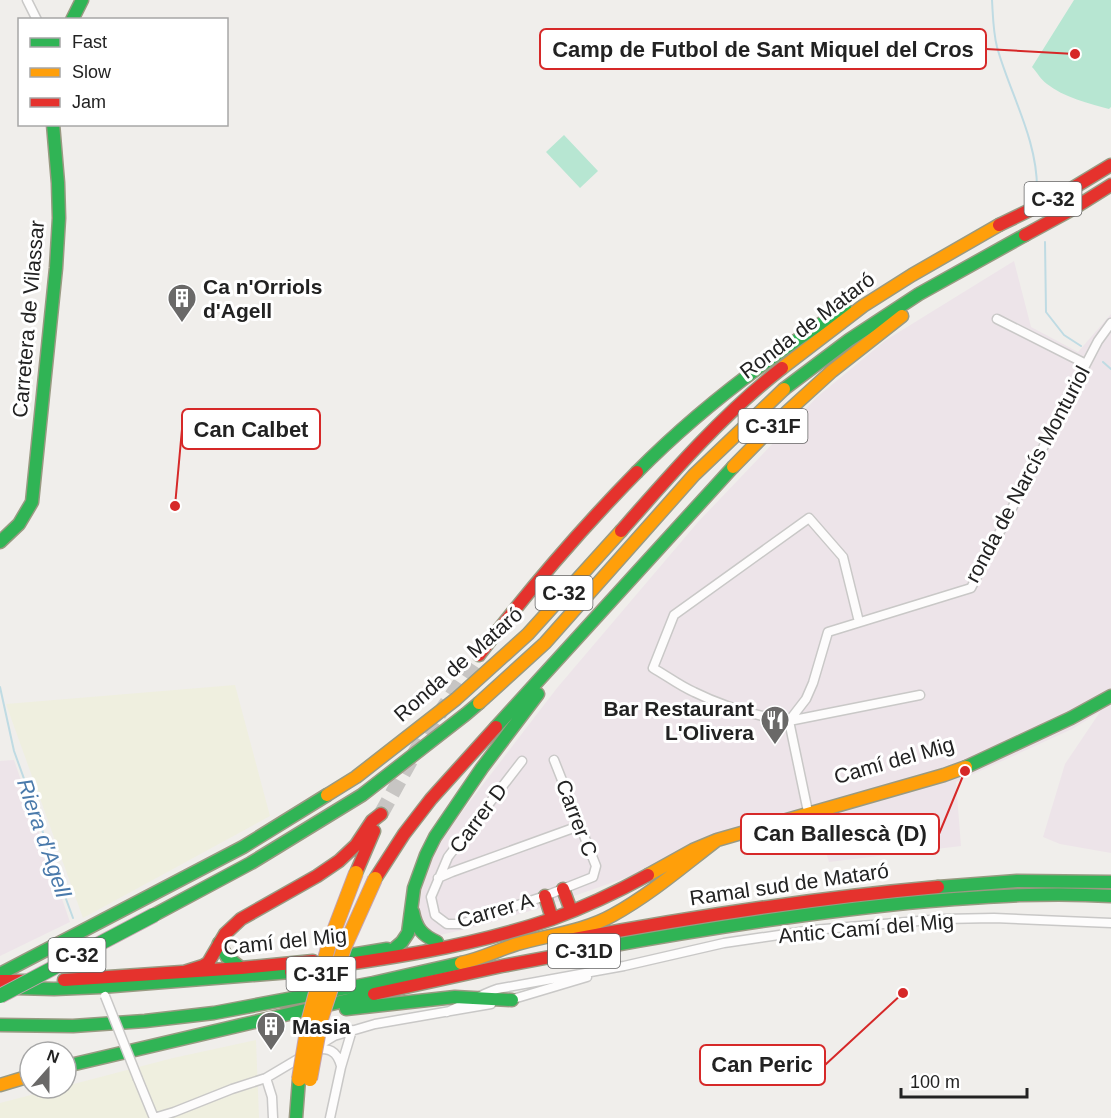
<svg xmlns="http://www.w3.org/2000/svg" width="1111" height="1118" font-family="Helvetica,sans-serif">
  <rect width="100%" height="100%" fill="#f0eeeb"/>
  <path fill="#ede4e9" d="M 1014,261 L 1031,327 L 1078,352 L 1111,314 L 1111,853 L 1060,844 L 1043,837 L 1065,764 L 1100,712 L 1072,729 L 956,782 L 961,846 L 829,862 L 815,817 L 756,832 L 537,909 L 471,928 L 440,935 L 428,931 L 418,911 L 423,884 L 434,854 L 448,830 L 557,688 L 698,522 L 817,397 L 886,340 Z
    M 14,760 L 70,922 L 0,956 L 0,761 Z"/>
  <path fill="#efefdf" d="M 235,685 L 270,816 L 83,918 L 6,704 Z
    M 256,1040 L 259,1118 L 0,1118 L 0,1103 L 58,1088 L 66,1088 L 66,1086 L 173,1058 Z"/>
  <path fill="#b7e6d2" d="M 1074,0 L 1111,0 L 1111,107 L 1109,109 C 1090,104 1063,97 1047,84 C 1041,80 1037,72 1032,67 Z
    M 564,135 L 598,171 L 580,188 L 546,152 Z"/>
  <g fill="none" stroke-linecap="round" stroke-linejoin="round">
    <path stroke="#bfdbe3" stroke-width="2" d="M 992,0 C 993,16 993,31 997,47 C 1010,94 1038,140 1037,191
      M 1045,242 L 1046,312 L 1064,335 L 1081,346
      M 1103,362 L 1111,369
      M 0,687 L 14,751 L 40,823 L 51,858 L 73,918"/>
    <path stroke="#c7c5c3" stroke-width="15" stroke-dasharray="15 8" stroke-linecap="butt" d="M 381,814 L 423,738 L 479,655"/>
    <g stroke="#c9c8c7" stroke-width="11">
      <path id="street" d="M 27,0 L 37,20
        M 997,319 L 1086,364
        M 859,622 L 843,557 L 809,518 L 674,615 L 653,668 C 667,676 680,686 694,692 C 724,707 756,716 789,721 L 920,695
        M 522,761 L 448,857 L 431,897 L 435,915 L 447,924 L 461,924 L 545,896 L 593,877 L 596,866 L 554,760
        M 807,807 L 789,721 L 806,699 L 813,683 L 828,632 L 971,588 L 1086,364 L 1098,341 L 1111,323
        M 438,878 L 452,872 L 579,826
        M 510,1000 L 587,977
        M 447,1012 C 464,1005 479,995 497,989 L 624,966 L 724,943 L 813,930 L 942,919 L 994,918 L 1111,923
        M 316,1047 L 334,1036 L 375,1024 L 491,1004
        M 313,1049 C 329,1048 337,1050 341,1066
        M 266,1078 L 272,1097 L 273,1118
        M 138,1079 L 154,1118 L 174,1112 L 232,1089 L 266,1078 L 303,1056
        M 330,1118 L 341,1067 L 352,1030"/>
    </g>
    <g stroke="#999a82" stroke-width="15">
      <path id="fast" d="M 72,20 L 82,0
        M 784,389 L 849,340 L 919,294 L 1025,235
        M 637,472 C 699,409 770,356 845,308
        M 0,542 L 19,524 L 32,502 L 56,268 L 59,218 L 58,183 L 53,124
        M 496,727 L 733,467
        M 966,767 L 1071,718 L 1111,696
        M 938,887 L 1017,881 L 1111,882
        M 413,912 C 416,928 422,935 437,942
        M 154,915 L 251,863 L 362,795 L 466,714 L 479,703
        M 219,943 L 227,957 L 241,968
        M 395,948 L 402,942 L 408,933 L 414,888 L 426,855 L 435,837 L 482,768 L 538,694
        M 598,948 C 708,928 818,911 929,901 C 989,896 1050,892 1111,896
        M 333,958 L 387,949
        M 0,974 L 243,847 L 327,795
        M 16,988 L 54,989 L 101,987 L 291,972
        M 346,1009 L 455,997 L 512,1000
        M 0,1025 L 73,1026 L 145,1021 L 214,1013 L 373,983 L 461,963
        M 66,1066 L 374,994
        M 296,1118 L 299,1079"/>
    </g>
    <g stroke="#999a82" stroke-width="15">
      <path id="slow" d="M 782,368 L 863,306 L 912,275 L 999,225
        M 733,467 L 787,412 L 832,371 L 902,316
        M 479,703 L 545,643 L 694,475 L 784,389
        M 327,795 L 356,777 L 456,699 L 528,634 L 621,531
        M 648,875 L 693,850 L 717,840 L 944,775 L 966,767
        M 461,963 C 481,959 498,950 517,944 C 549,935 585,931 613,915 C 651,894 683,866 717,840
        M 0,1085 L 30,1076"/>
    </g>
    <g stroke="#999a82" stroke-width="15">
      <path id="jam" d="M 999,225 L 1063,194 L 1111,165
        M 1025,235 L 1071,210 L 1111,185
        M 621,531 C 671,474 722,415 782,368
        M 479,655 C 528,591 580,530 637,472
        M 356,873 L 374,831
        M 375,879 L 404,834 L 431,799 L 496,727
        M 563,889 L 569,905
        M 545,896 L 550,912
        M 569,940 C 691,917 814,898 938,887
        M 184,972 L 203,966 L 208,963 L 225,934 L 241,919 L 317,876 L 339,861 L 356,845 L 372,821 L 381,814
        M 291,972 C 379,960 468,948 552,919 C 585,907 617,892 648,875
        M 64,980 L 241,968 L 313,961
        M 0,981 L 26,981
        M 374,994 L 502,966 L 598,948"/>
    </g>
    <use href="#street" stroke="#fdfcfc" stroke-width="8"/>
    <use href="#fast" stroke="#30b455" stroke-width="12"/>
    <use href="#slow" stroke="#ff9f0a" stroke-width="12"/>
    <use href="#jam" stroke="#e5322d" stroke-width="12"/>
    <g stroke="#c9c8c7" stroke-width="11" stroke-linecap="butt">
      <path id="street-bridge" d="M 105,996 L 138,1079"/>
    </g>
    <g stroke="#c5a2ac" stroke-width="16" stroke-linecap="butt">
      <path id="fast-bridge" d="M 0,996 L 154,915"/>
    </g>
    <g stroke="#c5a2ac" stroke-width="16" stroke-linecap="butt">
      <path id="slow-bridge" d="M 299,1079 L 309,1019 L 329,944 L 356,873
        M 310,1079 L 321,1019 L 344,948 L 375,879"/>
    </g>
    <use href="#street-bridge" stroke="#fdfcfc" stroke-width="8"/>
    <use href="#fast-bridge" stroke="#30b455" stroke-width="14"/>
    <use href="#slow-bridge" stroke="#ff9f0a" stroke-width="14"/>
  </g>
  <defs>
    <g id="building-pin" transform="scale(1.5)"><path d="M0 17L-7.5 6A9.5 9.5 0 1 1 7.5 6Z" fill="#6a6968" stroke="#fff"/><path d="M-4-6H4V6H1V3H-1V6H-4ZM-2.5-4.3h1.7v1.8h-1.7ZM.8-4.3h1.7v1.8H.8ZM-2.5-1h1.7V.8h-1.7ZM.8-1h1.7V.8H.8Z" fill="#fff"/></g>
    <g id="restaurant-pin" transform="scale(1.5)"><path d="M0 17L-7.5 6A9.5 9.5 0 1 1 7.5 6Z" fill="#6a6968" stroke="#fff"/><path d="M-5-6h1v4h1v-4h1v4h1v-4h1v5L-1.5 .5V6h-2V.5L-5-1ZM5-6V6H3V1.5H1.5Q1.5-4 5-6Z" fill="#fff"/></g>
  </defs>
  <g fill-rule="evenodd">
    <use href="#building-pin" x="182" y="298"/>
    <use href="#restaurant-pin" x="775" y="720"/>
    <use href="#building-pin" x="271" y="1026"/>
  </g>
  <g text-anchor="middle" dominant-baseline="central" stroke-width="6" stroke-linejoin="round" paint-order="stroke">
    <g fill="#fff" stroke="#646464" stroke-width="1.5">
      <rect x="1024.5" y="182" width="57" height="34" rx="4.5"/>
      <rect x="738.5" y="409" width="69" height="34" rx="4.5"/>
      <rect x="535.5" y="576" width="57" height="34" rx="4.5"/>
      <rect x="548" y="934" width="72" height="34" rx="4.5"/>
      <rect x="48.5" y="938" width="57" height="34" rx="4.5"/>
      <rect x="286.5" y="957" width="69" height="34" rx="4.5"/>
    </g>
    <g font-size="20" font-weight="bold" fill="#222">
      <text x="1053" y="199">C-32</text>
      <text x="773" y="426">C-31F</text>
      <text x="564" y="593">C-32</text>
      <text x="584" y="951">C-31D</text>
      <text x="77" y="955">C-32</text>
      <text x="321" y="974">C-31F</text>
    </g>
    <g font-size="21" font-weight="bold" fill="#222" stroke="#fff" text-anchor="start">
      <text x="203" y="286">Ca n'Orriols<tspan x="203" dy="24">d'Agell</tspan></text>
      <text x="754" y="708" text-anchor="end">Bar Restaurant<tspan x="754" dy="24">L'Olivera</tspan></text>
      <text x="292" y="1026">Masia</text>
    </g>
    <g font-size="21" fill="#222" stroke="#fff">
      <text transform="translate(28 319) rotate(-85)">Carretera de Vilassar</text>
      <text transform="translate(807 325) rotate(-37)">Ronda de Mataró</text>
      <text transform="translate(1027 474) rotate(-62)">ronda de Narcís Monturiol</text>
      <text transform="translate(458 664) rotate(-41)">Ronda de Mataró</text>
      <text transform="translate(894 760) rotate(-16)">Camí del Mig</text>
      <text transform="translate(478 818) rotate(-53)">Carrer D</text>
      <text transform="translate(577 818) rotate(69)">Carrer C</text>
      <text transform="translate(789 884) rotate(-8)">Ramal sud de Mataró</text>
      <text transform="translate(495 910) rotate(-16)">Carrer A</text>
      <text transform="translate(866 928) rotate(-5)">Antic Camí del Mig</text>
      <text transform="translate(285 941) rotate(-6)">Camí del Mig</text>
    </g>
    <g font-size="22" font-style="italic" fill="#4a7aab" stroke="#fff">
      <text transform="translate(44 838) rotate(71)">Riera d'Agell</text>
    </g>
  </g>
  <path fill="none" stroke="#d62828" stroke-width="2" d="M1075 54L986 49M175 506L182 429M965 771L939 834M903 993L825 1065"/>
  <g fill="#d62828" stroke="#fff" stroke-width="2">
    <circle cx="1075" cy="54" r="6"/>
    <circle cx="175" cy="506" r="6"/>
    <circle cx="965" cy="771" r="6"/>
    <circle cx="903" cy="993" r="6"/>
  </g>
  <g fill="#fff" stroke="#d62828" stroke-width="2">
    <rect x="540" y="29" width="446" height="40" rx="6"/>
    <rect x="182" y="409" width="138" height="40" rx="6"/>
    <rect x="741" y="814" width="198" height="40" rx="6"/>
    <rect x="700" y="1045" width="125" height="40" rx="6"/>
  </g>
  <g font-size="22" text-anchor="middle" font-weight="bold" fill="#222">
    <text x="763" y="57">Camp de Futbol de Sant Miquel del Cros</text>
    <text x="251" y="437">Can Calbet</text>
    <text x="840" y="841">Can Ballescà (D)</text>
    <text x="762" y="1072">Can Peric</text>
  </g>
  <rect x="18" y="18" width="210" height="108" fill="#ffffff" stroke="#a7a7a7" stroke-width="1.5"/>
  <rect x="30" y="38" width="30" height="9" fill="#30b455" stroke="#a7a7a7" stroke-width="1.5"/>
  <text x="72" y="48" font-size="18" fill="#222222">Fast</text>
  <rect x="30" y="68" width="30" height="9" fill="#ff9f0a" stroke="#a7a7a7" stroke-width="1.5"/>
  <text x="72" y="78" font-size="18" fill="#222222">Slow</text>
  <rect x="30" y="98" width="30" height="9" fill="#e5322d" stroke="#a7a7a7" stroke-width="1.5"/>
  <text x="72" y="108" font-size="18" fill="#222222">Jam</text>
  <g transform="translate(48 1070) rotate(21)"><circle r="28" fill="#ffffff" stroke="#a7a7a7" stroke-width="1.5"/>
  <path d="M0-4.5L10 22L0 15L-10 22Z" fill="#6a6968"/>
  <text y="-9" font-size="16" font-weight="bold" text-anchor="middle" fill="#222222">N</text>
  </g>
  <path d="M901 1088v9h126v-9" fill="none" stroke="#222222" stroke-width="3"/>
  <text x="910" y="1088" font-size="18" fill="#222222" stroke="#ffffff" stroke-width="4.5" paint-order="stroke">100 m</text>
</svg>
